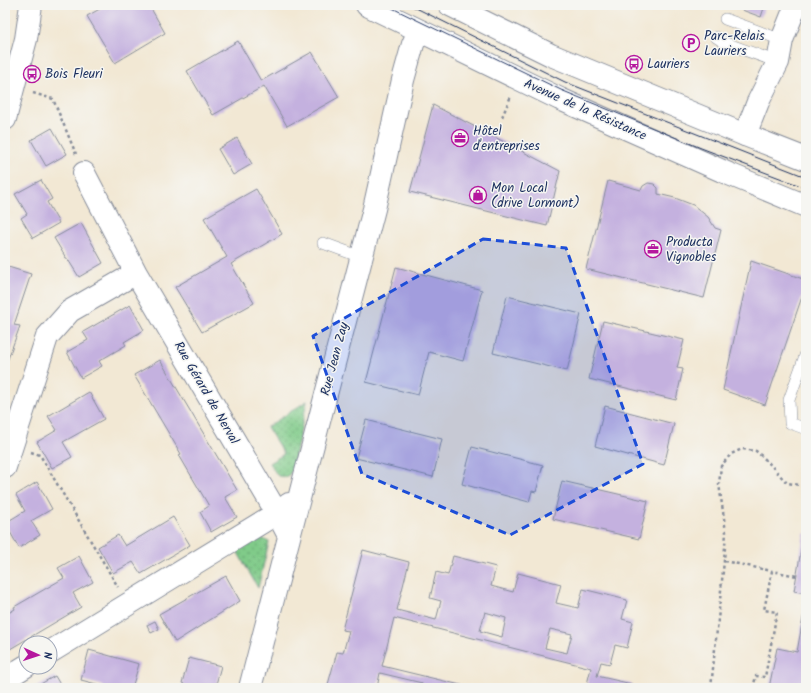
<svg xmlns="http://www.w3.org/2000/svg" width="811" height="693" font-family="Kalam,sans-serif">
  <defs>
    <pattern id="grass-dots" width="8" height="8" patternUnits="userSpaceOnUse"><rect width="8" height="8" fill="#80cb89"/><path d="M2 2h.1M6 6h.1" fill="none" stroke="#68a573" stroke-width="1.8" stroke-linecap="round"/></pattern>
  </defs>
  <rect width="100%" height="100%" fill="#f6f6f2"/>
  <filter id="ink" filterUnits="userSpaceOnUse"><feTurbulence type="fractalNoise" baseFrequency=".025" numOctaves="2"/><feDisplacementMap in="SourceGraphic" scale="8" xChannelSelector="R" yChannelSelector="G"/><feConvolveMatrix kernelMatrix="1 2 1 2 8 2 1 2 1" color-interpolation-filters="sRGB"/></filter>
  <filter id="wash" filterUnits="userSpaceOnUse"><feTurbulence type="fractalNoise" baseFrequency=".012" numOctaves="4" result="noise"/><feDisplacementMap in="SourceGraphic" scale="16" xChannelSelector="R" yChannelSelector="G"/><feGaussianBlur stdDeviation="0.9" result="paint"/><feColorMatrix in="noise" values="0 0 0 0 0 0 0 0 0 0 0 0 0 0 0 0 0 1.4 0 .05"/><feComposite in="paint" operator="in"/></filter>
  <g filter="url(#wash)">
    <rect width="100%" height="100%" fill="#f2e8d4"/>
    <path fill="url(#grass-dots)" stroke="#4e7d74" d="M 307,401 L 292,471 L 287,477 L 278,476 L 269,463 L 284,454 L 267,427 Z
      M 260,537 L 269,542 L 258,588 L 237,551 Z"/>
    <g id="blocks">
      <path fill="#c4b1df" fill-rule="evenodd" d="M 107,5 L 149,5 L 165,33 L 115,63 L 87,16 Z
        M 744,5 L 765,5 L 761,17 L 742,10 Z
        M 238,41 L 261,81 L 312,52 L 339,97 L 287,126 L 264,86 L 213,115 L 187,71 Z
        M 433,105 L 560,171 L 547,226 L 410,192 Z
        M 52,128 L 67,154 L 46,166 L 31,140 Z
        M 237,138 L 252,164 L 233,175 L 218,149 Z
        M 41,180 L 52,199 L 47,202 L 59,223 L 33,238 L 21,218 L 27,214 L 15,194 Z
        M 608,181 L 641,190 L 643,186 L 648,183 L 654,184 L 658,188 L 658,194 L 675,198 L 693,205 L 708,217 L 715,228 L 721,230 L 704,298 L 586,269 Z
        M 256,189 L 282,234 L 231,264 L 254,303 L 202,332 L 175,287 L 227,257 L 204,218 Z
        M 81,223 L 103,263 L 79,277 L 67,258 L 66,258 L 54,238 Z
        M 751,261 L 806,280 L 806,285 L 765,405 L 723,390 Z
        M 5,266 L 31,274 L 14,325 L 20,326 L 5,367 Z
        M 396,267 L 482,290 L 463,361 L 429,352 L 418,395 L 366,382 Z
        M 507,296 L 581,314 L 567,371 L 493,353 Z
        M 130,305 L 144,330 L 124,342 L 126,345 L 99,361 L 102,366 L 81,378 L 67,352 L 88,340 L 83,332 Z
        M 603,321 L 684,340 L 677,368 L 683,369 L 676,400 L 589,379 Z
        M 160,360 L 237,490 L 225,497 L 237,517 L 211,532 L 200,512 L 209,506 L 179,455 L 181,454 L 134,375 Z
        M 89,392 L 104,419 L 63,442 L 72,457 L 52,468 L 37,442 L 57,430 L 48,416 Z
        M 605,406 L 674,424 L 664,465 L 595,446 Z
        M 366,420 L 442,439 L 433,477 L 356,458 Z
        M 472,447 L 543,465 L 536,492 L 532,491 L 529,502 L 462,484 Z
        M 562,481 L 648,501 L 639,539 L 553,519 Z
        M 37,482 L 52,509 L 31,521 L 40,535 L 19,548 L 5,523 L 25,511 L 16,495 Z
        M 173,517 L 190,545 L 141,574 L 133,562 L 113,573 L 98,547 L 118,535 L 125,546 Z
        M 804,533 L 806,533 L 806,593 L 794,591 Z
        M 363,550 L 409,562 L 397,610 L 436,620 L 441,601 L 430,598 L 436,572 L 448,575 L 453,556 L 496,567 L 491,586 L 513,592 L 518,573 L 561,584 L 556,603 L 578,608 L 583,589 L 627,600 L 622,619 L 633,622 L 627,648 L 615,645 L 610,664 L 601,662 L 597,676 L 632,684 L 631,688 L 586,688 L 591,668 L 394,618 L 382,666 L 473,688 L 420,688 L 422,683 L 380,673 L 377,688 L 327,688 L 337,652 L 343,653 L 349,631 L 342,630 ZM 485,612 L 506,618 L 502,637 L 480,631 ZM 550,629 L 572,634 L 567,653 L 545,648 Z
        M 79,556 L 93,582 L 73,593 L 81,607 L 5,652 L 5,615 L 15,609 L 14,607 L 64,578 L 58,568 Z
        M 226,576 L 240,601 L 175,642 L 159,614 Z
        M 805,607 L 806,688 L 769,688 L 777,648 L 797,652 Z
        M 155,621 L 159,629 L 151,633 L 147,625 Z
        M 89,650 L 139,664 L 132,688 L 103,688 L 104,686 L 81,680 Z
        M 189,658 L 221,666 L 215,688 L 183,688 L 184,684 L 182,683 Z
        M 55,676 L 62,688 L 34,688 L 44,682 Z"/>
    </g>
  </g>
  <g filter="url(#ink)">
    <use href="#blocks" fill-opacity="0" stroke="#868c99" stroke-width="1"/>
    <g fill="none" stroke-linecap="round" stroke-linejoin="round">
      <g stroke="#868c99" stroke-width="12">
        <path id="service" d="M 725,19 L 782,40
          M 716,37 L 725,43 L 778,62
          M 323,243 L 361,257
          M 806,353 L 789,400 L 790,423 L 806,429"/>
      </g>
      <g stroke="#868c99" stroke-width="24">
        <path id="minor" d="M 5,119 L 26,39 L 31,5
          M 745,135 L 758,102 L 778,62 L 782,40 L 796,5
          M 84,173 L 136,273
          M 5,467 L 47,337 L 70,311 L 136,273 L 277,513 L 289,536
          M 50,652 L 277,513 L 289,504
          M 5,679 L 26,666
          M 250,688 L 374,209 L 403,80 L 413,44 L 419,31"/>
      </g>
      <g stroke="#868c99" stroke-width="24">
        <path id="tertiary" d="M 367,5 L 560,99 L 729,174 L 806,206
          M 450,5 L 551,55 L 745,135 L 806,159"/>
      </g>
      <path stroke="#868c99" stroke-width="2.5" stroke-dasharray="3 3" stroke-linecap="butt" d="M 33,93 L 53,99 L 76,154
        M 502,117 L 511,96
        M 31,452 L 40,455 L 118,587
        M 724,561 L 772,571
        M 711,688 L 724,561 L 726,532 L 719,484 L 721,466 L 731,454 L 742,449 L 756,451 L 767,461 L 787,483 L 806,486
        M 753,688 L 756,676 L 765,677 L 777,612 L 764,610 L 772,571 L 797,576"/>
      <use href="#service" stroke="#fff" stroke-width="11"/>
      <use href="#minor" stroke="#fff" stroke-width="22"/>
      <use href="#tertiary" stroke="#fff" stroke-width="22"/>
      <path stroke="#1b2f5e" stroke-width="1" d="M 386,5 L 561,90 L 701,148 L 806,188
        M 410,5 L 565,82 L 806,177"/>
    </g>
  </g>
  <path fill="#1d4ed8" fill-opacity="0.2" stroke="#1d4ed8" stroke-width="3" stroke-dasharray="8 5" stroke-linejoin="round" d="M 483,239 L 566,248 L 643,464 L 510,535 L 362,474 L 313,336 Z"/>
  <defs>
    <g id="parking-ring" transform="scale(0.9)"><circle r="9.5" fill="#f6f6f2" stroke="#b5179e" stroke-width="1.5"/><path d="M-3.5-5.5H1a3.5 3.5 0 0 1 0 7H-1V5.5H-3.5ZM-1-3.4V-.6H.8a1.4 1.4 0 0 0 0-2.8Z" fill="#b5179e"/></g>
    <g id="bus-ring" transform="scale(0.9)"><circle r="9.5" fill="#f6f6f2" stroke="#b5179e" stroke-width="1.5"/><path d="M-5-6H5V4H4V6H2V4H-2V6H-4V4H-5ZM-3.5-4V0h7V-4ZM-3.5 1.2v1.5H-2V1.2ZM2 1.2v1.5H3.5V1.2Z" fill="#b5179e"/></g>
    <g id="office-ring" transform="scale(0.9)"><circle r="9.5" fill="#f6f6f2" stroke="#b5179e" stroke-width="1.5"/><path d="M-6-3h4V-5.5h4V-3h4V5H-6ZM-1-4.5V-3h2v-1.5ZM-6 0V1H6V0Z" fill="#b5179e"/></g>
    <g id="shop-ring" transform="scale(0.9)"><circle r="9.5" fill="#f6f6f2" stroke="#b5179e" stroke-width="1.5"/><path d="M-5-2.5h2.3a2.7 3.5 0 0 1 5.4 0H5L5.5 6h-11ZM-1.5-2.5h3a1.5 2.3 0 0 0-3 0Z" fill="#b5179e"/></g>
  </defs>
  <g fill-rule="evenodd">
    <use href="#parking-ring" x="691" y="43"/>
    <use href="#bus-ring" x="634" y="64"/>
    <use href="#bus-ring" x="32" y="74"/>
    <use href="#office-ring" x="460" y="138"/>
    <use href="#shop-ring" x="478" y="195"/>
    <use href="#office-ring" x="653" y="249"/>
  </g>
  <g text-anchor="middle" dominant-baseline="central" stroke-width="3" stroke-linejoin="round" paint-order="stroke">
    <g font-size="13" fill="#1b2f5e" stroke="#f6f6f2" text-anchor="start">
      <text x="704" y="36">Parc-Relais<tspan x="704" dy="15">Lauriers</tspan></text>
      <text x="647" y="64">Lauriers</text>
      <text x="45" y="74">Bois Fleuri</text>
      <text x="473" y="131">Hôtel<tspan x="473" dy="15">d'entreprises</tspan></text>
      <text x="491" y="188">Mon Local<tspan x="491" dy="15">(drive Lormont)</tspan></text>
      <text x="666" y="242">Producta<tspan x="666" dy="15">Vignobles</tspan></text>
    </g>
    <g font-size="13" fill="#1b2f5e" stroke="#f6f6f2">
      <text transform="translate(585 110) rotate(24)">Avenue de la Résistance</text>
      <text transform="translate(335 359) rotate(-75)">Rue Jean Zay</text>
      <text transform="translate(206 393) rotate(60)">Rue Gérard de Nerval</text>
    </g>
  </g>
  <rect width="811" height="693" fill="none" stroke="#f6f6f2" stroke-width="20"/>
  <g transform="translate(38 655) rotate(93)"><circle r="19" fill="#f6f6f2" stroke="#9ea6b7"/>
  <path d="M0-3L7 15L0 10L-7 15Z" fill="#b5179e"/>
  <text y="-6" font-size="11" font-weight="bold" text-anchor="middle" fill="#1b2f5e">N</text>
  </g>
</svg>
